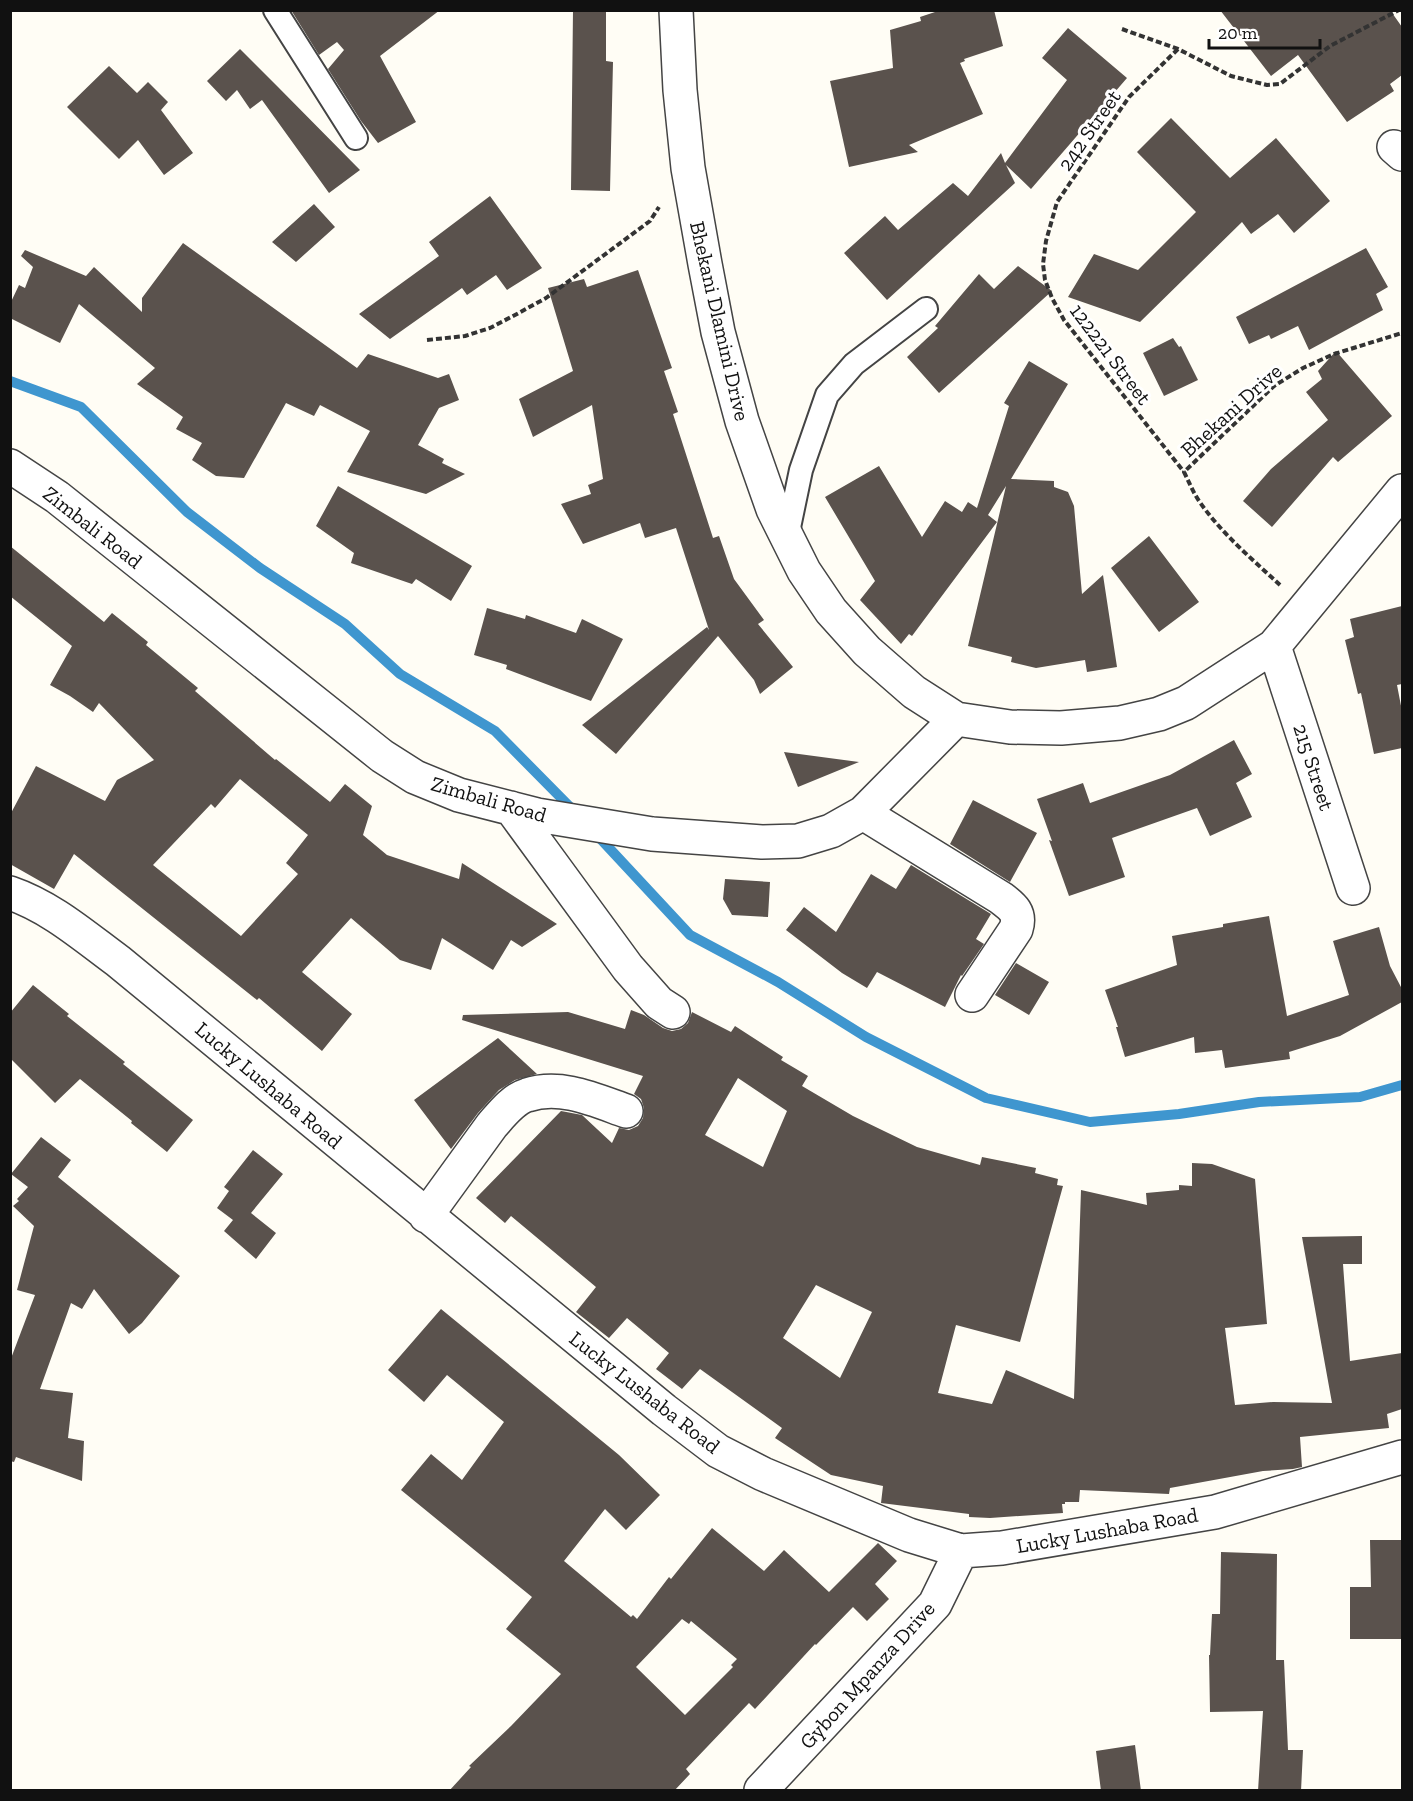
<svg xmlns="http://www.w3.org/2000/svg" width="1413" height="1801" font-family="'Zilla Slab',serif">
  <rect width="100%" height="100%" fill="#fffdf5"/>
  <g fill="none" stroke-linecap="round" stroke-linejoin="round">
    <path stroke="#3f96cf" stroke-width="10" d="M 10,381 L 81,407 L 187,512 L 260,568 L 345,624 L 400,674 L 495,731 L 575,812
      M 596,834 L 690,935 L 778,982 L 866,1037 L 986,1098 L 1090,1122 L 1179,1114 L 1259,1102 L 1360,1097 L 1402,1085"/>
  </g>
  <path fill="#5a524d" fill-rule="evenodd" d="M 291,10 L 440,10 L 380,56 L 416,122 L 378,143 L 361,121 L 328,69 L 344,50 L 337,42 L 319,55 Z
    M 573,10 L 606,10 L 606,61 L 613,62 L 610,191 L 571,190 Z
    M 941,10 L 994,10 L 1003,46 L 964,59 L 965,61 L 960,63 L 983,114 L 909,145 L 918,152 L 849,167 L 830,81 L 893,68 L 890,30 L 921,21 L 920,17 Z
    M 1220,10 L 1390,10 L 1402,27 L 1402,75 L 1390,84 L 1394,91 L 1347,122 L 1298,55 L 1271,76 Z
    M 1068,28 L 1127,78 L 1031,189 L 1006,165 L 1015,183 L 887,300 L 844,253 L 885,216 L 898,230 L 953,183 L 968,196 L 1001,153 L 1005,163 L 1067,80 L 1042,58 Z
    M 240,49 L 278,87 L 360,170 L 329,193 L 262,100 L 250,109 L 237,90 L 226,101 L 207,81 Z
    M 109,66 L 137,93 L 148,82 L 168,102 L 161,110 L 193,153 L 164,175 L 138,140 L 119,159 L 67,107 Z
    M 1171,118 L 1230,178 L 1276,138 L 1330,201 L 1294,233 L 1278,214 L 1251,234 L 1242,222 L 1140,322 L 1068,297 L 1094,254 L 1138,270 L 1196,212 L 1137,152 Z
    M 490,196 L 542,268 L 507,290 L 496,275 L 467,295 L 462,288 L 390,339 L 359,314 L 439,256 L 429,242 Z
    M 314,204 L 335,227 L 296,262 L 272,242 Z
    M 183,243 L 357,368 L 368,354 L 438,378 L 449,374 L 459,400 L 439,408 L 418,445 L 444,459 L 442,463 L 465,474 L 426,494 L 347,472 L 370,431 L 320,405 L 314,416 L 286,403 L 244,478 L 216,476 L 192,460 L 202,443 L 176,429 L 183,417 L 137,384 L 155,368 L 79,304 L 60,343 L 10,318 L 10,304 L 19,285 L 25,288 L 33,267 L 21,256 L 25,250 L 86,276 L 94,267 L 142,312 L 142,298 Z
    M 1366,248 L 1388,287 L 1376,294 L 1383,310 L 1309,350 L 1298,326 L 1271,339 L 1269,335 L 1249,344 L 1236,317 Z
    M 1018,266 L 1052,291 L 939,393 L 907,357 L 938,328 L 935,326 L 979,274 L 994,289 Z
    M 638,270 L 672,368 L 664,371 L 678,412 L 673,414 L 713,538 L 719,536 L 734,579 L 764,620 L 758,624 L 793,667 L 760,694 L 754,680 L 718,636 L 616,754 L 582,725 L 707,627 L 709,630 L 676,528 L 645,538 L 640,523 L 583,544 L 561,504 L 591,494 L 588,485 L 603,479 L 592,405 L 533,437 L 519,399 L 573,371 L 548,288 L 584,279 L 587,287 Z
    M 1173,338 L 1179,347 L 1181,346 L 1198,380 L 1164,396 L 1143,353 Z
    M 1336,351 L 1392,416 L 1338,462 L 1333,457 L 1272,527 L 1243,501 L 1271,469 L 1328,420 L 1306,392 L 1322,379 L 1318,371 Z
    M 1029,361 L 1068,384 L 1011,479 L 1054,481 L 1054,487 L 1068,492 L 1074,506 L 1082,594 L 1103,575 L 1117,667 L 1087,672 L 1085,660 L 1036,668 L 1011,662 L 1012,657 L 968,646 L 1006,486 L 988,515 L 997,522 L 912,636 L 909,634 L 901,644 L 860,600 L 875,581 L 825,497 L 879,466 L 922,537 L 945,501 L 962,512 L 968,502 L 977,508 L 1009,406 L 1004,403 Z
    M 338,486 L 472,566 L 451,601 L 416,579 L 412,584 L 351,563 L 354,553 L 316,526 Z
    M 1149,536 L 1199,602 L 1159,632 L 1111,568 Z
    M 10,546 L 104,622 L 112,613 L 148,642 L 146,645 L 198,688 L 195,691 L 275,760 L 276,759 L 330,802 L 345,784 L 372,806 L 363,835 L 387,855 L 459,879 L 462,863 L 557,924 L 522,947 L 511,940 L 493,970 L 442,938 L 431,970 L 400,960 L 351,918 L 302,972 L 352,1014 L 322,1051 L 259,998 L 257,1000 L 74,854 L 54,889 L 10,864 L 10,815 L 36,766 L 105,801 L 117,780 L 154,760 L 99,703 L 93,712 L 70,696 L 50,685 L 72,646 L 10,596 ZM 240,779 L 308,835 L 286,863 L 298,874 L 241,936 L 153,865 L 211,804 L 215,808 Z
    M 1402,606 L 1402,684 L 1397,685 L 1402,711 L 1402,748 L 1374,754 L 1361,693 L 1358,694 L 1345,640 L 1354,637 L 1350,619 Z
    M 487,608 L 525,619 L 526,615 L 576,633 L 582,619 L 623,639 L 591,701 L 506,669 L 507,665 L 474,655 Z
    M 1234,740 L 1252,774 L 1236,783 L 1252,817 L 1210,836 L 1197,808 L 1112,838 L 1125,877 L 1069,896 L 1049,840 L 1052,841 L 1037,799 L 1083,783 L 1090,803 L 1170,775 Z
    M 784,752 L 859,762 L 798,787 Z
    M 973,800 L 1037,833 L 1010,882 L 950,844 Z
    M 911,865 L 991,914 L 976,939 L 984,944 L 962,976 L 961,975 L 945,1007 L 877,972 L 867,988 L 842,973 L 786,930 L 804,907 L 836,932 L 871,874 L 896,889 Z
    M 725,879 L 770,882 L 768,917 L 732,915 L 723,899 Z
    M 1269,916 L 1287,1016 L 1349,995 L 1333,941 L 1379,927 L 1390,966 L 1402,989 L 1402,1002 L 1340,1036 L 1289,1052 L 1290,1059 L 1225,1068 L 1222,1050 L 1195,1053 L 1194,1037 L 1125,1057 L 1116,1027 L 1118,1027 L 1105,990 L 1177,965 L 1172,936 L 1223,927 L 1223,924 Z
    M 1016,963 L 1049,982 L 1029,1015 L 995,995 Z
    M 33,985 L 69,1014 L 67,1016 L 125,1062 L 123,1064 L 193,1120 L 167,1152 L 131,1123 L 132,1121 L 80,1079 L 55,1103 L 10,1058 L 10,1013 Z
    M 631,1010 L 644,1015 L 663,1028 L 672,1031 L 681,1029 L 688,1023 L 692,1012 L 731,1032 L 735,1026 L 783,1057 L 781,1060 L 808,1076 L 802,1086 L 853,1116 L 917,1147 L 980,1165 L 982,1157 L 1036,1168 L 1035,1173 L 1058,1179 L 1057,1185 L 1063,1186 L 1020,1342 L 956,1325 L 938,1393 L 992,1404 L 1006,1370 L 1074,1399 L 1081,1190 L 1147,1205 L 1146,1193 L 1179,1190 L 1179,1185 L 1192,1186 L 1192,1163 L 1212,1164 L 1255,1179 L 1267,1324 L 1225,1328 L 1235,1405 L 1273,1402 L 1332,1403 L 1302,1237 L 1362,1236 L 1362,1264 L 1343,1264 L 1350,1361 L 1402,1353 L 1402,1409 L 1387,1414 L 1389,1428 L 1300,1437 L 1302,1467 L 1293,1469 L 1263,1471 L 1170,1488 L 1169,1494 L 1080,1490 L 1079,1502 L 1065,1502 L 1065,1504 L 1062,1504 L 1063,1513 L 990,1518 L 969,1517 L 969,1514 L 881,1503 L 883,1486 L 831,1475 L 775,1438 L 782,1428 L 700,1369 L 682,1389 L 656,1369 L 669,1353 L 627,1318 L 609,1338 L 576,1312 L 596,1287 L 511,1216 L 505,1223 L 476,1198 L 561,1111 L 582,1115 L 612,1143 L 619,1128 L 629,1130 L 638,1126 L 643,1118 L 644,1108 L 641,1099 L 634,1094 L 643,1076 L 462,1020 L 463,1015 L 568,1012 L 625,1029 ZM 738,1078 L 787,1111 L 763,1167 L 705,1135 ZM 816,1285 L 872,1312 L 840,1378 L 783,1338 Z
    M 498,1038 L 537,1074 L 515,1080 L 499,1090 L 478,1113 L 451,1149 L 414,1100 Z
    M 41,1137 L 71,1160 L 58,1177 L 180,1276 L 142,1323 L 129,1334 L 94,1289 L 82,1309 L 71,1303 L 40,1389 L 73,1393 L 68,1438 L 84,1441 L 82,1481 L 16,1457 L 14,1462 L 10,1461 L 10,1361 L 35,1295 L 17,1290 L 34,1226 L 13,1206 L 19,1201 L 17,1199 L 28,1187 L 11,1174 Z
    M 253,1150 L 283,1174 L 251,1213 L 276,1233 L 256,1259 L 224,1231 L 233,1220 L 217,1208 L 229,1191 L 224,1187 Z
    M 441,1309 L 619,1455 L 660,1495 L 626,1530 L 605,1509 L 564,1561 L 631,1617 L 633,1615 L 637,1619 L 669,1577 L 671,1579 L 712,1528 L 764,1571 L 784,1550 L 829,1592 L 878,1543 L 897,1561 L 875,1584 L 889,1599 L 867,1621 L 853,1607 L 816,1645 L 815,1644 L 755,1709 L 749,1703 L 686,1769 L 690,1774 L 674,1791 L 449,1791 L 471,1767 L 469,1766 L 511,1726 L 561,1674 L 506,1629 L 532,1597 L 401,1490 L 431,1454 L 462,1480 L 504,1422 L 447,1375 L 424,1402 L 388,1370 ZM 682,1619 L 689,1624 L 691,1621 L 737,1659 L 731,1665 L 733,1667 L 685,1715 L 636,1667 Z
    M 1370,1540 L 1402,1540 L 1402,1639 L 1350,1639 L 1350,1587 L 1371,1587 Z
    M 1221,1552 L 1277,1554 L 1276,1660 L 1284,1660 L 1288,1750 L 1303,1750 L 1301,1791 L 1258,1791 L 1263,1711 L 1210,1712 L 1209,1655 L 1210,1655 L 1212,1614 L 1220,1614 Z
    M 1135,1745 L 1141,1791 L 1101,1791 L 1096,1751 Z"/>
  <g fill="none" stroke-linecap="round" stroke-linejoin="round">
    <g stroke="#444" stroke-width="26">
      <path id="service" d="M 275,10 L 356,138
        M 787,537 L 801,470 L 827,395 L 854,364 L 926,309"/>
    </g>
    <g stroke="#444" stroke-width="36">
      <path id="minor" d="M 676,10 L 680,90 L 688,168 L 705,264 L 718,332 L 742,421 L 773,509 L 804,571 L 831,611 L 867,651 L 914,692 L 956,719 L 1010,727 L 1061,728 L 1120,723 L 1159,714 L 1186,703 L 1274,646 L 1402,491
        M 1394,147 L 1402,154
        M 10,466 L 57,497 L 382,756 L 415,777 L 459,795 L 537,815 L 652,834 L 762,842 L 798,841 L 831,831 L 863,813 L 956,719
        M 1274,646 L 1353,888
        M 511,808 L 628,968 L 659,1003 L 673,1012
        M 863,813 L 1001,898 C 1013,907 1021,913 1016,929 L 972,995
        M 10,893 C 51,907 84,936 118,961 L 664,1410 L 718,1451 L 763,1474 L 909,1535 L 961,1551 L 1002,1548 L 1215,1512 L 1402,1457
        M 426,1216 L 492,1125 C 501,1115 513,1099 527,1095 C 561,1084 595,1100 626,1111
        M 761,1790 L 935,1604 L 961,1551"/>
    </g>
    <path stroke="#333" stroke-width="4" stroke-dasharray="6 3" stroke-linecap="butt" d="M 1122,29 L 1178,49 L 1231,76 L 1267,85 L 1280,84 L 1330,46 L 1399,10
      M 1178,49 L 1129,97 L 1057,202 L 1046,241 L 1043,264 L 1045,280 L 1052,298 L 1064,320 L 1184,472
      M 427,340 L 465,336 L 490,328 L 515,315 L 546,298 L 650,221 L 659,207
      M 1280,585 C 1252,559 1221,533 1199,501 C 1193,492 1189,482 1184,472 L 1274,386 L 1303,368 L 1334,354 L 1402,333"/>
    <use href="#service" stroke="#fff" stroke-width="22"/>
    <use href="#minor" stroke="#fff" stroke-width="33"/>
  </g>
  <g text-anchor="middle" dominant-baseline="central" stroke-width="6" stroke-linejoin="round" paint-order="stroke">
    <g font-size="21" fill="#111" stroke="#fff">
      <text transform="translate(1089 130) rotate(-55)">242 Street</text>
      <text transform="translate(720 321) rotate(77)">Bhekani Dlamini Drive</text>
      <text transform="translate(1111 354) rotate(53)">122221 Street</text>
      <text transform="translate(1231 410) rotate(-42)">Bhekani Drive</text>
      <text transform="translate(93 527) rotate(38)">Zimbali Road</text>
      <text transform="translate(1314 767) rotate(72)">215 Street</text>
      <text transform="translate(489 799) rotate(16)">Zimbali Road</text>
      <text transform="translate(269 1085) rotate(40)">Lucky Lushaba Road</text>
      <text transform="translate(645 1392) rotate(38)">Lucky Lushaba Road</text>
      <text transform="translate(1107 1530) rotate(-10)">Lucky Lushaba Road</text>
      <text transform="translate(867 1675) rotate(-48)">Gybon Mpanza Drive</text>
    </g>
  </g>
  <rect width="1413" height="1801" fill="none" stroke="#111111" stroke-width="24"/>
  <path d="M1209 39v9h111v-9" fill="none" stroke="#111111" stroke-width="3"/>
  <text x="1218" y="39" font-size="18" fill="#111111" stroke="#ffffff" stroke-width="4.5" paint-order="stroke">20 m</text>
</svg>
